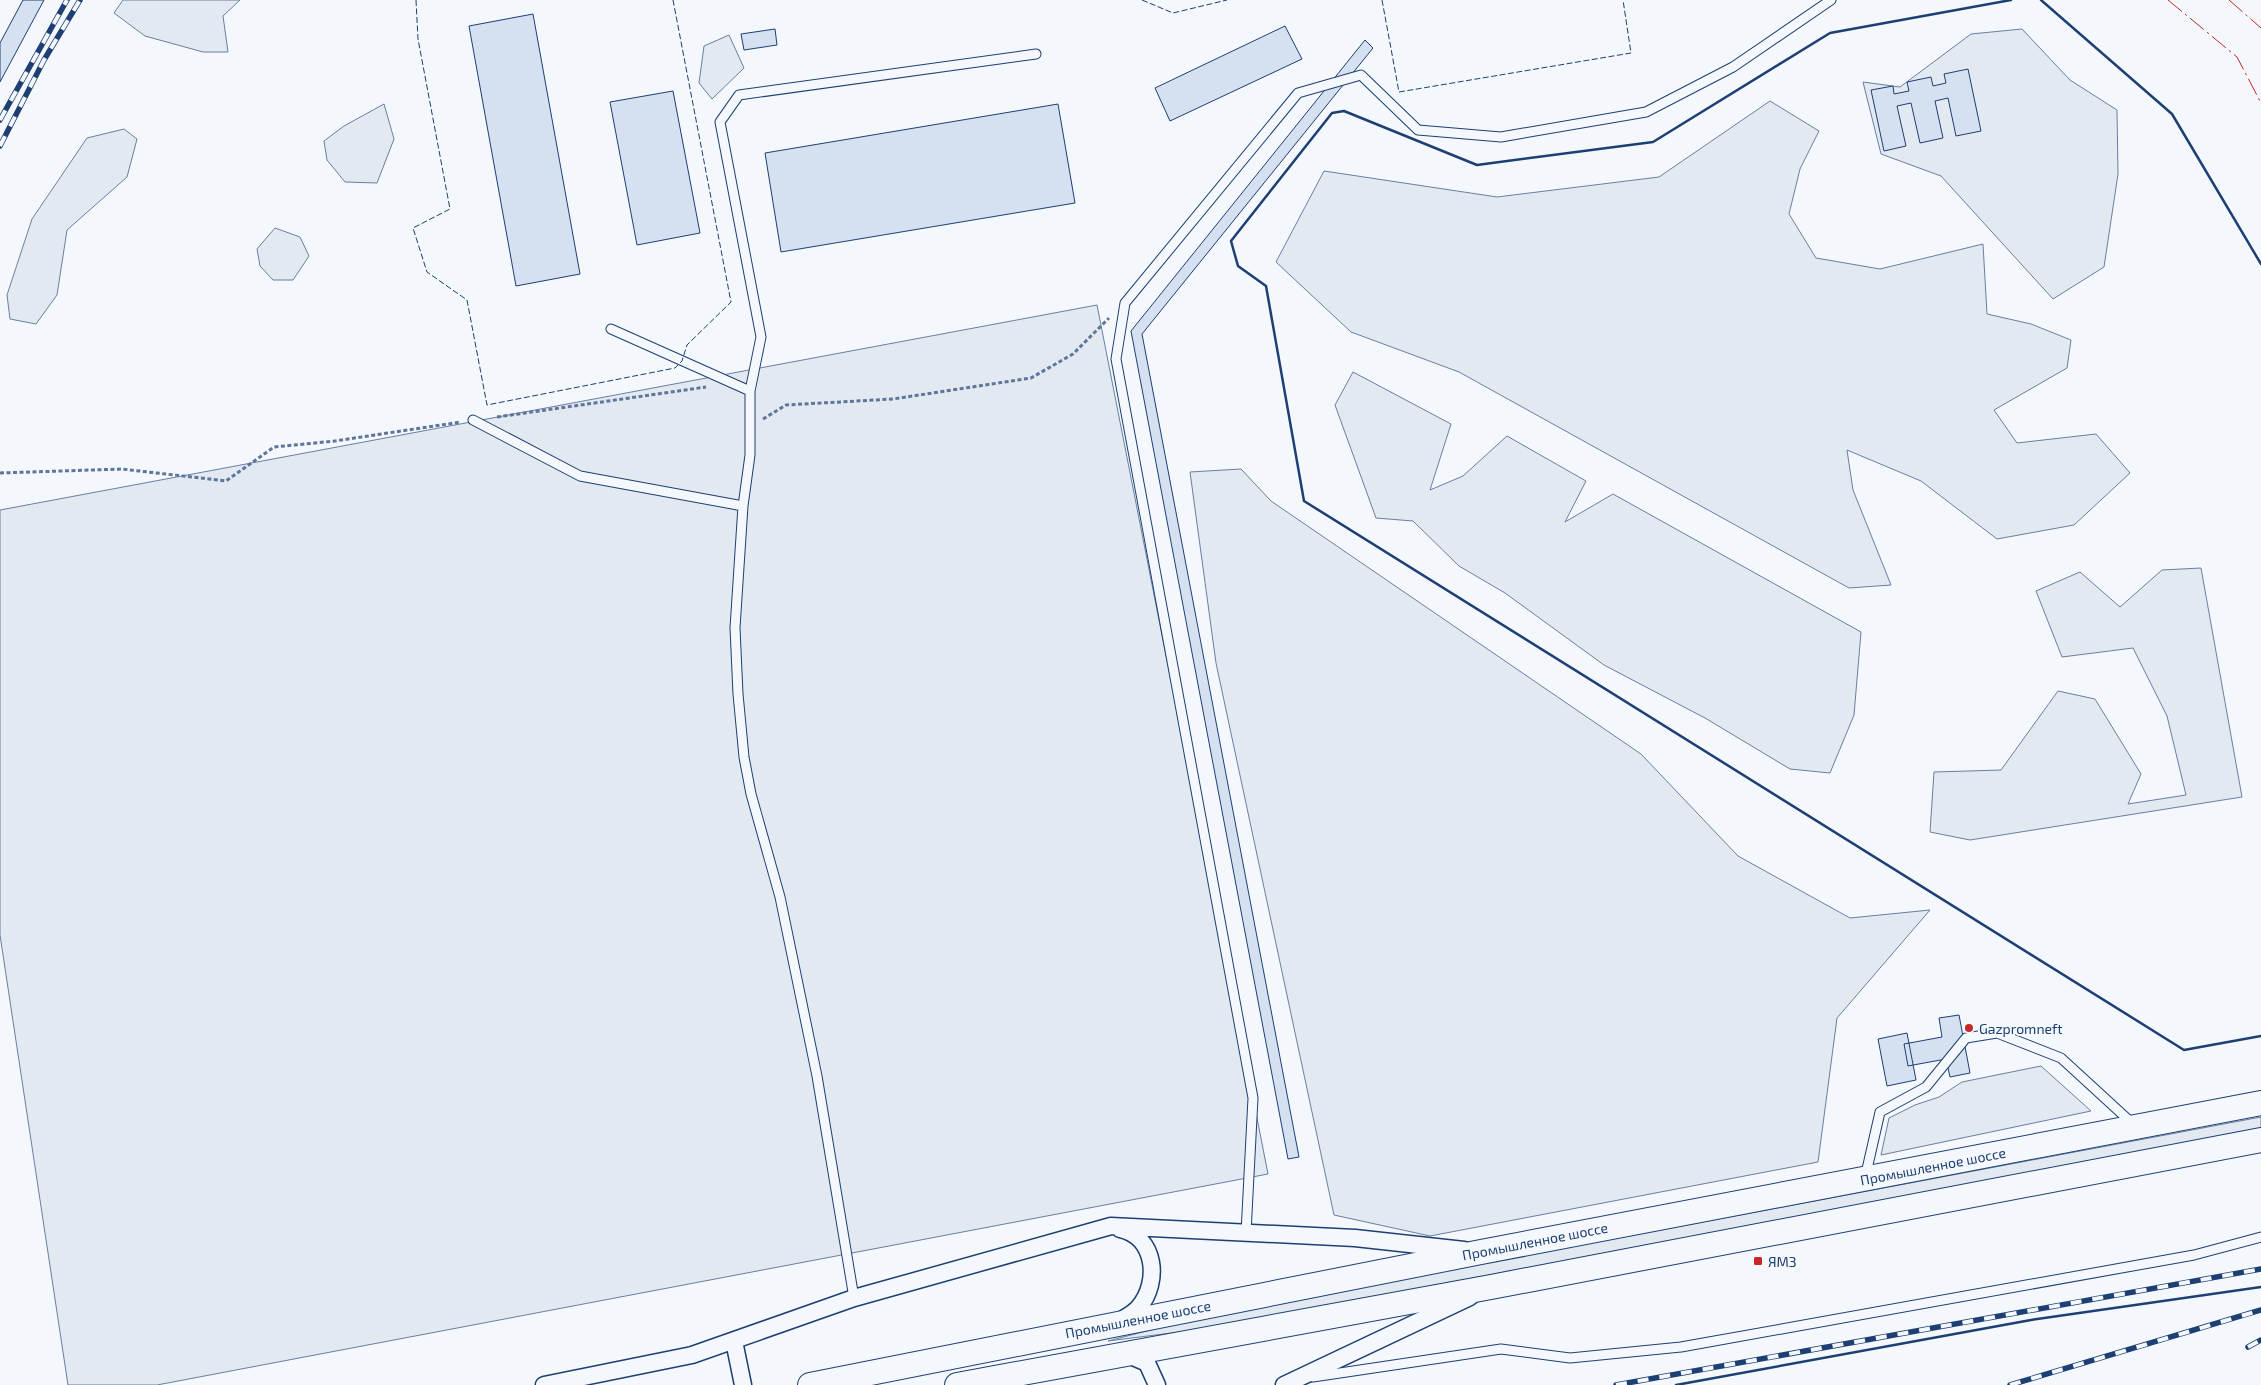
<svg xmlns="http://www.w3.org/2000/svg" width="2261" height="1385" font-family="'Exo 2',sans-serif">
  <rect width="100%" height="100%" fill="#f4f7fb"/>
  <path fill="#e3e9f0" stroke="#687fa3" d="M 123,0 L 240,0 L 223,16 L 228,52 L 203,52 L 145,36 L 114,13 Z
    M 2022,29 L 2070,80 L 2117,110 L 2118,174 L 2104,267 L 2053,299 L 1941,176 L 1881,154 L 1863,82 L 1900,87 L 1971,34 Z
    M 729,35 L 744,68 L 712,99 L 699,83 L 704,46 Z
    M 1770,101 L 1819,131 L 1800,169 L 1789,214 L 1816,258 L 1880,269 L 1983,244 L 1987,314 L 2031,324 L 2071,340 L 2067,368 L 1994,410 L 2017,443 L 2096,434 L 2130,473 L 2074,525 L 1997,539 L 1921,481 L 1847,450 L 1853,490 L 1891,585 L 1849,588 L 1459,372 L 1351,332 L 1276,262 L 1324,171 L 1497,197 L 1659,177 Z
    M 384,104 L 394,139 L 377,183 L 345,182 L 327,160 L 324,141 L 344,126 Z
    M 124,129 L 137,139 L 127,177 L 67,230 L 57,295 L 36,324 L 10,319 L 7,295 L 32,219 L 87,138 Z
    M 275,228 L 300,237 L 309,256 L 293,280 L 273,280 L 260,266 L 257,249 Z
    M 1097,305 L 1268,1174 L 157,1385 L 68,1385 L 0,935 L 0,510 Z
    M 1353,372 L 1451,424 L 1430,490 L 1463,476 L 1507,436 L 1586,481 L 1565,522 L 1613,494 L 1861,632 L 1854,715 L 1830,773 L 1790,769 L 1705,718 L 1604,665 L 1505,593 L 1459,566 L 1413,521 L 1376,518 L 1335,405 Z
    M 1241,469 L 1271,501 L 1641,754 L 1738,856 L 1850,918 L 1930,910 L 1837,1018 L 1818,1162 L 1430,1236 L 1334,1215 L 1216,663 L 1190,472 Z
    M 2201,568 L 2242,797 L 1970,840 L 1930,832 L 1934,772 L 2001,770 L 2058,691 L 2095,699 L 2141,774 L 2128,804 L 2186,795 L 2167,716 L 2133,648 L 2062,657 L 2036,591 L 2080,572 L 2120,607 L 2162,570 Z
    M 2041,1066 L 2091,1111 L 1881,1155 L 1889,1118 L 1915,1105 L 1939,1097 L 1962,1082 Z
    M 2261,1117 L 2261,1128 L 1211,1328 L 1108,1341 L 1208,1315 Z"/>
  <path fill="#d5e0f0" stroke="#1d3f73" d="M 23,0 L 44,0 L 0,82 L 0,43 Z
    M 533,14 L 580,274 L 516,286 L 469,26 Z
    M 1285,26 L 1302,59 L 1170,121 L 1155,88 Z
    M 775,29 L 777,45 L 744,50 L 741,34 Z
    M 1365,40 L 1373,48 L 1142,334 L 1299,1157 L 1288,1159 L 1131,331 Z
    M 1968,69 L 1981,131 L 1956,136 L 1948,98 L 1935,101 L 1943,138 L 1920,143 L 1911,103 L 1897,106 L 1906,146 L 1884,151 L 1871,90 L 1893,86 L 1894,94 L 1909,91 L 1907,82 L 1931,77 L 1933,86 L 1946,83 L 1944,74 Z
    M 673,91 L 700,233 L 637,245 L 610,102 Z
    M 1058,104 L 1075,203 L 781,252 L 765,153 Z
    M 1959,1015 L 1970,1073 L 1950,1077 L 1946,1059 L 1908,1066 L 1904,1044 L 1942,1037 L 1939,1018 Z
    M 1907,1033 L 1916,1080 L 1887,1086 L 1878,1039 Z"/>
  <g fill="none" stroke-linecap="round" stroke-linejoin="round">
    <g stroke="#1d3f73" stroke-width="11">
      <path id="service" d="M 611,329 L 750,391 L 750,455 L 743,506 L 735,628 L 738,694 L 744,757 L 751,794 L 780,897 L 817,1076 L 854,1298
        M 750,391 L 761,337 L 720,122 L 739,95 L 1036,54
        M 473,420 L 580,476 L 743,506
        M 1865,1178 L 1880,1112 L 1926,1087 L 1966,1038 L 1997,1033 L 2061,1058 L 2133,1124
        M 1246,1233 L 1253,1098 L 1116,359 L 1125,303 L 1298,93 L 1361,75 L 1418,130 L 1501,137 L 1646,112 L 1733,67 L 1831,0
        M 1313,1377 L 1501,1349 L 1570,1358 L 1681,1347 L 2194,1255 L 2261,1237"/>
    </g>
    <g stroke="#1d3f73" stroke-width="19">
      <path id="minor" d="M 1120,1321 C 1126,1317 1134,1313 1139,1307 C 1160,1282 1156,1237 1120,1229
        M 734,1341 L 743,1385
        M 1126,1354 L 1147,1363 L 1157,1385
        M 544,1385 L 692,1355 L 854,1298 L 1111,1226 L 1355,1238 L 1464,1250
        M 1284,1385 L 1470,1297"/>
    </g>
    <g stroke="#1d3f73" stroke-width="26">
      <path id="secondary" d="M 810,1385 L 1481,1252 L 2261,1103
        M 957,1385 L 1491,1287 L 2261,1140"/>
    </g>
    <path stroke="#5e769c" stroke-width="3" stroke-dasharray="4 2.5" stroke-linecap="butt" d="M 497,417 L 706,387
      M 763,419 L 786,405 L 893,399 L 1031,378 L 1073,354 L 1109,318
      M 0,473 L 122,469 L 226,481 L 274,447 L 335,441 L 461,422"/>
    <use href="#service" stroke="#f4f7fb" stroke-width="9"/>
    <use href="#minor" stroke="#f4f7fb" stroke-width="16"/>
    <use href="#secondary" stroke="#f4f7fb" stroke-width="24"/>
    <g stroke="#1d3f73" stroke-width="5.5">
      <path id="rail" d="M 0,120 L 67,0
        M 0,146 L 44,60 L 80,0
        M 2248,1347 L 2261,1340
        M 1616,1385 L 2261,1269
        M 2010,1385 L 2261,1310"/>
    </g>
    <use href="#rail" stroke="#f4f7fb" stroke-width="4" stroke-dasharray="11" stroke-linecap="butt"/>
    <path stroke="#1d3f73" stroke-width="1" stroke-dasharray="6 2.5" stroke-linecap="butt" d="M 416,0 L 418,39 L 450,209 L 413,228 L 427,272 L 467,300 L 487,405 L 675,368 L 682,361 L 687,345 L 731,302 L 673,0
      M 1142,0 L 1173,13 L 1227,0
      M 1382,0 L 1399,92 L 1631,53 L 1623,0"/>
    <path stroke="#1d3f73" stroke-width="2.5" d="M 2011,0 L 1830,33 L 1653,142 L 1477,165 L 1344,111 L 1332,113 L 1231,241 L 1238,266 L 1266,286 L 1304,501 L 2184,1050 L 2261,1036
      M 2041,0 L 2172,114 L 2261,264
      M 1676,1385 L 2031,1320 L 2261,1287"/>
    <path stroke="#c62828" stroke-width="1" stroke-dasharray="18 4 2.5 4" stroke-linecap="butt" d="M 2168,0 L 2237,57 L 2261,103
      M 2229,0 L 2261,28"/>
  </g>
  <g fill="#c62828" stroke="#f4f7fb" stroke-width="2">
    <circle cx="1969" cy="1028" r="5"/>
    <rect x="1753" y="1256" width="10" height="10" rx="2.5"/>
  </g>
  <g text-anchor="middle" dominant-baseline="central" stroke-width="4" stroke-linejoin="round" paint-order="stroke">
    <g font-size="14" fill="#1d3f73" stroke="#f4f7fb" text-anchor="start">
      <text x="1979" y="1028">Gazpromneft</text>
      <text x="1768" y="1261">ЯМЗ</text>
    </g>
    <g font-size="14" fill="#1d3f73" stroke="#f4f7fb">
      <text transform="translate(1933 1166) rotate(-11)">Промышленное шоссе</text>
      <text transform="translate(1535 1241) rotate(-11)">Промышленное шоссе</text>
      <text transform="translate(1138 1319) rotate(-11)">Промышленное шоссе</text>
    </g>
  </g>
</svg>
